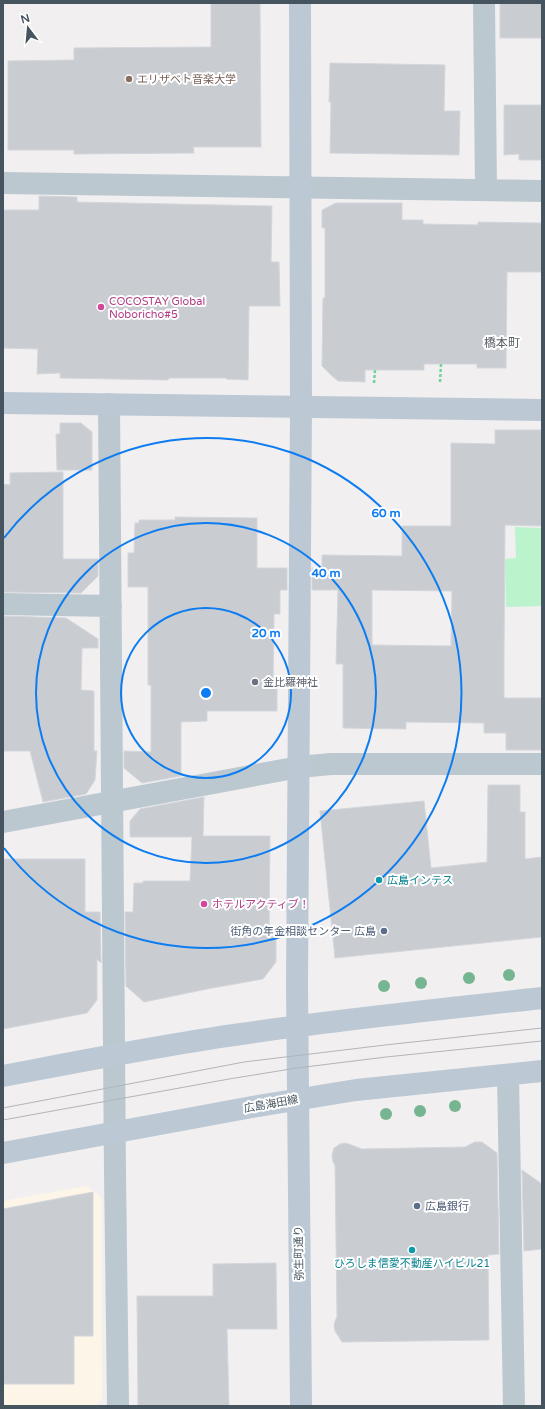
<svg xmlns="http://www.w3.org/2000/svg" width="545" height="1409" font-family="'Varela Round','Noto Sans JP',sans-serif">
  <rect width="100%" height="100%" fill="#f2eff0"/>
  <path fill="#fdf6e8" d="M 87,1186 L 101,1197 L 102,1399 L 95,1406 L 3,1406 L 3,1201 Z"/>
  <path fill="#bbf3cd" d="M 515,527 L 542,528 L 542,606 L 506,607 L 505,559 L 516,558 Z"/>
  <path fill="#c9cdd2" stroke="#d3d6dc" fill-rule="evenodd" d="M 211,3 L 260,3 L 261,147 L 193,147 L 194,153 L 74,154 L 74,150 L 8,150 L 8,61 L 74,60 L 74,48 L 211,47 Z
    M 500,3 L 542,3 L 542,38 L 500,38 Z
    M 330,63 L 445,65 L 444,111 L 460,111 L 459,155 L 330,153 L 331,102 L 329,102 Z
    M 504,105 L 542,105 L 542,160 L 519,160 L 519,154 L 504,155 Z
    M 39,196 L 77,197 L 77,202 L 272,206 L 271,262 L 279,262 L 280,306 L 249,306 L 248,380 L 226,379 L 226,378 L 169,378 L 168,380 L 60,378 L 60,373 L 37,374 L 38,349 L 3,348 L 3,210 L 39,210 Z
    M 336,203 L 402,203 L 402,220 L 423,220 L 423,224 L 478,225 L 478,222 L 542,223 L 542,272 L 507,272 L 506,368 L 477,368 L 477,364 L 424,364 L 424,370 L 365,370 L 365,382 L 338,381 L 330,374 L 322,366 L 323,298 L 325,298 L 325,228 L 322,228 L 322,210 Z
    M 60,423 L 81,423 L 92,432 L 92,470 L 57,470 L 56,434 L 60,434 Z
    M 495,430 L 542,430 L 542,526 L 505,525 L 504,651 L 504,698 L 542,698 L 542,750 L 506,750 L 506,733 L 484,733 L 484,723 L 406,722 L 406,729 L 343,728 L 343,664 L 336,664 L 338,590 L 312,590 L 312,568 L 322,569 L 322,555 L 402,556 L 402,526 L 451,526 L 451,443 L 495,444 ZM 372,590 L 452,591 L 451,646 L 372,645 Z
    M 63,472 L 63,559 L 98,559 L 98,576 L 81,593 L 3,592 L 3,484 L 10,485 L 10,473 Z
    M 175,517 L 257,518 L 257,568 L 287,568 L 287,590 L 280,590 L 280,614 L 274,614 L 273,685 L 277,685 L 277,711 L 207,711 L 207,721 L 181,722 L 181,776 L 142,783 L 124,768 L 124,751 L 151,752 L 151,685 L 148,685 L 148,587 L 128,587 L 128,553 L 134,553 L 135,523 L 139,523 L 139,520 L 175,520 Z
    M 3,616 L 66,618 L 98,639 L 98,648 L 82,648 L 81,690 L 94,691 L 94,751 L 97,751 L 95,780 L 86,794 L 43,802 L 30,751 L 3,751 Z
    M 488,785 L 520,785 L 520,812 L 525,812 L 525,859 L 542,857 L 542,937 L 335,958 L 320,811 L 424,801 L 431,868 L 487,862 Z
    M 204,797 L 203,836 L 270,836 L 269,937 L 276,936 L 276,962 L 263,979 L 207,989 L 144,1002 L 126,986 L 125,912 L 133,912 L 134,883 L 143,883 L 143,881 L 190,881 L 192,837 L 130,837 L 130,821 L 140,809 Z
    M 3,859 L 85,859 L 85,912 L 100,912 L 101,963 L 97,959 L 97,1000 L 87,1013 L 3,1029 Z
    M 475,1142 L 482,1142 L 497,1153 L 499,1254 L 488,1255 L 489,1340 L 342,1342 L 335,1331 L 334,1326 L 335,1321 L 337,1317 L 335,1165 L 333,1162 L 332,1155 L 334,1148 L 340,1144 L 346,1143 L 362,1149 L 465,1147 Z
    M 522,1170 L 542,1184 L 542,1249 L 524,1251 Z
    M 93,1192 L 93,1336 L 74,1336 L 74,1384 L 3,1384 L 3,1209 Z
    M 276,1263 L 277,1329 L 227,1329 L 229,1406 L 138,1406 L 137,1296 L 213,1296 L 213,1264 Z"/>
  <g fill="none" stroke-linecap="round" stroke-linejoin="round">
    <path stroke="#70d39d" stroke-width="2.5" stroke-dasharray="3 2" stroke-linecap="butt" d="M 440,382 L 441,364
      M 374,383 L 375,370"/>
    <path stroke="#bcc8d0" stroke-width="22" d="M 484,3 L 486,189
      M 3,183 L 542,191
      M 109,404 L 115,1172 L 118,1406
      M 3,604 L 111,606
      M 3,822 L 299,767 L 331,764 L 542,764
      M 508,1075 L 514,1406"/>
    <path stroke="#bcc9d5" stroke-width="22" d="M 300,3 L 301,407 L 297,984 L 301,1406
      M 3,403 L 542,410
      M 3,1076 C 82,1061 162,1045 241,1034 C 341,1019 442,1009 542,998
      M 3,1153 L 252,1107 L 356,1090 L 542,1071"/>
    <path stroke="#b1b5ba" stroke-width="1" d="M 3,1108 L 244,1062 L 385,1045 L 542,1028
      M 3,1120 L 229,1079 L 297,1068 L 386,1057 L 542,1041"/>
  </g>
  <g fill="#76b592">
    <circle cx="509" cy="975" r="6"/>
    <circle cx="469" cy="978" r="6"/>
    <circle cx="421" cy="983" r="6"/>
    <circle cx="384" cy="986" r="6"/>
    <circle cx="455" cy="1106" r="6"/>
    <circle cx="420" cy="1111" r="6"/>
    <circle cx="386" cy="1114" r="6"/>
  </g>
  <g fill="none" stroke="#0c7cf0" stroke-width="2">
    <circle cx="206" cy="693" r="85"/>
    <circle cx="206" cy="693" r="170"/>
    <path d="M4 538A255 255 0 1 1 4 848"/>
  </g>
  <circle fill="#8d6e63" stroke="#fff" stroke-width="1.5" cx="129" cy="79" r="4"/>
  <g fill="#d1479c" stroke="#fff" stroke-width="1.5">
    <circle cx="101" cy="307" r="4"/>
    <circle cx="204" cy="904" r="4"/>
  </g>
  <circle fill="#6b7280" stroke="#fff" stroke-width="1.5" cx="255" cy="682" r="4"/>
  <g fill="#0f9aa8" stroke="#fff" stroke-width="1.5">
    <circle cx="379" cy="880" r="4"/>
    <circle cx="412" cy="1250" r="4"/>
  </g>
  <g fill="#5c6f8a" stroke="#fff" stroke-width="1.5">
    <circle cx="384" cy="931" r="4"/>
    <circle cx="417" cy="1206" r="4"/>
  </g>
  <g text-anchor="middle" dominant-baseline="central" stroke-width="4" stroke-linejoin="round" paint-order="stroke">
    <g font-size="11" fill="#785e54" stroke="#fff" text-anchor="start">
      <text x="137" y="79">エリザベト音楽大学</text>
    </g>
    <g font-size="11" fill="#b23c85" stroke="#fff" text-anchor="start">
      <text x="109" y="301">COCOSTAY Global<tspan x="109" dy="13">Noboricho#5</tspan></text>
      <text x="212" y="904">ホテルアクティブ！</text>
    </g>
    <g font-size="11" fill="#5b616d" stroke="#fff" text-anchor="start">
      <text x="263" y="682">金比羅神社</text>
    </g>
    <g font-size="11" fill="#0d838f" stroke="#fff" text-anchor="start">
      <text x="387" y="880">広島インテス</text>
      <text x="412" y="1263" text-anchor="middle">ひろしま信愛不動産ハイビル21</text>
    </g>
    <g font-size="11" fill="#4e5e75" stroke="#fff" text-anchor="end">
      <text x="376" y="931">街角の年金相談センター 広島</text>
      <text x="425" y="1206" text-anchor="start">広島銀行</text>
    </g>
    <g font-size="11" fill="#46545f" stroke="#fff">
      <text transform="translate(271 1104) rotate(-10)">広島海田線</text>
      <text transform="translate(299 1253) rotate(-91)">弥生町通り</text>
    </g>
    <g font-size="12" fill="#5b6065" stroke="#fff">
      <text x="502" y="343">橋本町</text>
    </g>
  </g>
  <circle cx="206" cy="693" r="6" fill="#0c7cf0" stroke="#fff" stroke-width="2"/>
  <g font-size="12" text-anchor="middle" font-weight="bold" fill="#0c7cf0" stroke="#fff" stroke-width="4" stroke-linejoin="round" paint-order="stroke">
    <text x="386" y="517">60 m</text>
    <text x="326" y="577">40 m</text>
    <text x="266" y="637">20 m</text>
  </g>
  <rect width="545" height="1409" fill="none" stroke="#46545f" stroke-width="8"/>
  <g transform="translate(28 28) rotate(344)" stroke="#ffffff" stroke-width="3" paint-order="stroke">
  <path d="M0-3L7 15L0 10L-7 15Z" fill="#46545f"/>
  <text y="-6" font-size="11" font-weight="bold" text-anchor="middle" fill="#46545f">N</text>
  </g>
</svg>
